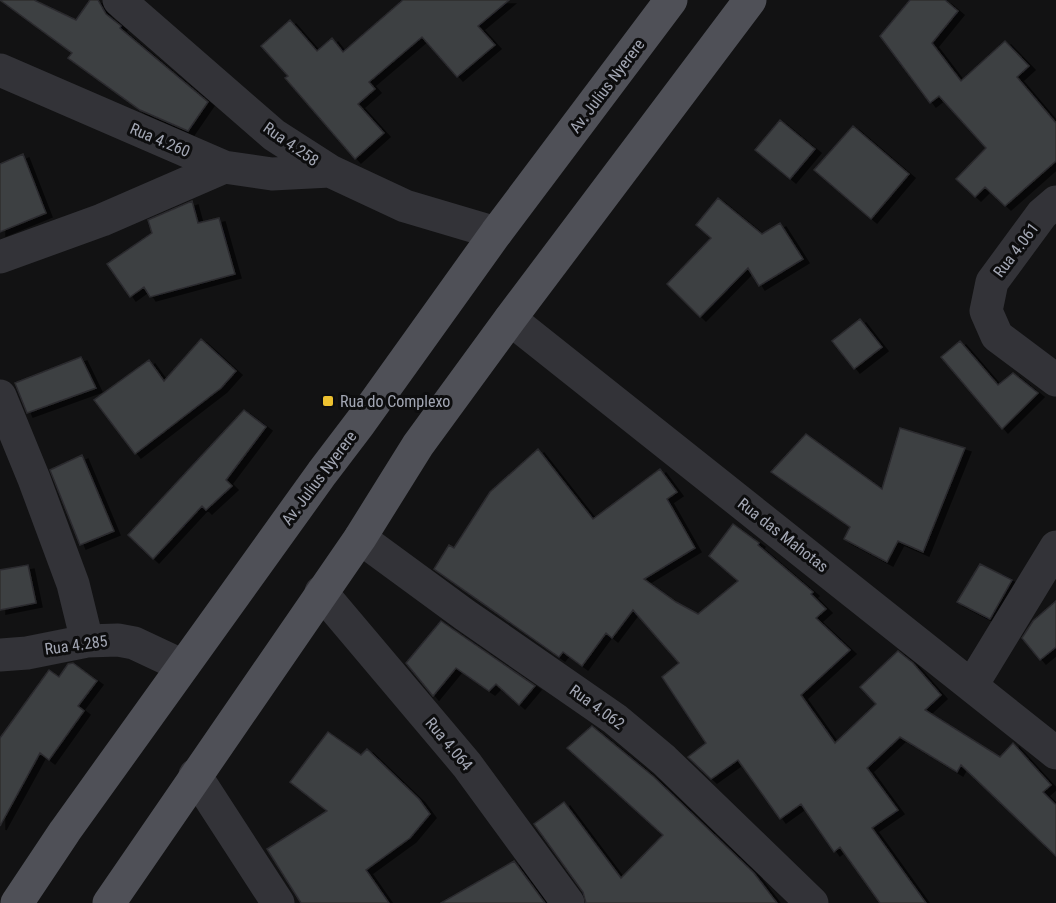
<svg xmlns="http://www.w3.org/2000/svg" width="1056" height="903" font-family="'Roboto Condensed',sans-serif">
  <defs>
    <filter id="shadow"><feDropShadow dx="6" dy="4" stdDeviation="0" flood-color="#0009"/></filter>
  </defs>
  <rect width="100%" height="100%" fill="#121213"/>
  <path fill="#3e3f43" stroke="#2c2c2f" stroke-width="1.5" filter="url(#shadow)" d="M 0,0 L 34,0 L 76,20 L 90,0 L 98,0 L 106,14 L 121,26 L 120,28 L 208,102 L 188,131 L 140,110 L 68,58 L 72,53 Z
    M 403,0 L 509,0 L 478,26 L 495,45 L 457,77 L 422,37 L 369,82 L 375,89 L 358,104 L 384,133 L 355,159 L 285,78 L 288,76 L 261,46 L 290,20 L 317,51 L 332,38 L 343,52 Z
    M 910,0 L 945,0 L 958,11 L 932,43 L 961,81 L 1005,41 L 1029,66 L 1017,77 L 1056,123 L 1056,161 L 1005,206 L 985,187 L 975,197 L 956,179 L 986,148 L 939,96 L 930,103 L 880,36 Z
    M 780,120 L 815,149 L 790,179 L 755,150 Z
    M 853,126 L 909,174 L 871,219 L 814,170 Z
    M 23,154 L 46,213 L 0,232 L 0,164 Z
    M 718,198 L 762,234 L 780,223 L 803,259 L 759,286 L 748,268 L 700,317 L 667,284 L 711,238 L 696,225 Z
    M 192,201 L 198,223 L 219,218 L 235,274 L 150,297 L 144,287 L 130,297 L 107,264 L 152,233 L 148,220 Z
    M 860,319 L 882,347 L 854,369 L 832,341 Z
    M 201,339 L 236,371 L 221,388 L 135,454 L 94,400 L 149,360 L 164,381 Z
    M 960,341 L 998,385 L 1013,373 L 1038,393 L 1002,429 L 941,357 Z
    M 81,357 L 96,388 L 27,413 L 15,383 Z
    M 244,410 L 266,427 L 226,480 L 232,486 L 206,510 L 202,506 L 153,559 L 128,535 Z
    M 900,428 L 965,448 L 923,552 L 898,541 L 887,562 L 844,539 L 850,527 L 771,472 L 806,434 L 882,489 Z
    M 538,449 L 593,519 L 660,469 L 677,492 L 667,499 L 695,548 L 644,579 L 676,602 L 698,614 L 738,581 L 709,556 L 733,524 L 759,543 L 758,545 L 813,592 L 811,594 L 826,609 L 816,618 L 850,650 L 801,695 L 835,743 L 876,704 L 860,687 L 898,651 L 913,663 L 941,695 L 925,710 L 1000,757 L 1013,743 L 1051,785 L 1043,792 L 1056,805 L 1056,856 L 961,765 L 957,772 L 900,737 L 867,768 L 898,810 L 872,828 L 926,903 L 880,903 L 840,847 L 834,852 L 801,804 L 780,819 L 738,760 L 711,779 L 688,757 L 706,743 L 662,677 L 679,663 L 633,610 L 612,638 L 606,633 L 582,666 L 563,652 L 559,657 L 434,569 L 449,545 L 454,548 L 490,492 Z
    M 82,455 L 114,531 L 80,545 L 50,470 Z
    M 980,564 L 1012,580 L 990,619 L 957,602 Z
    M 28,565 L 36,603 L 0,610 L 0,570 Z
    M 1056,601 L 1056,647 L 1040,660 L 1022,638 L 1033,621 Z
    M 441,621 L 535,686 L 519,705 L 496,684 L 489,691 L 456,668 L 433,696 L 406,663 Z
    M 73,663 L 97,681 L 78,706 L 84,711 L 49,760 L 40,753 L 0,826 L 0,738 L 49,670 L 59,677 L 68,664 Z
    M 592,726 L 654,777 L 754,873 L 777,903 L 586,903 L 583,892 L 534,824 L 564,802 L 621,878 L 663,835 L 567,748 Z
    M 328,732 L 361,755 L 367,749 L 419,799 L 430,814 L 410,838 L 366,870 L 389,903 L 301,903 L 267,849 L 327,811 L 290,782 Z
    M 514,861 L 545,903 L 441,903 Z"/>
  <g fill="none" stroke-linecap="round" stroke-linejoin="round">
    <path stroke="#333338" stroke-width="33" d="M 119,0 L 274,135 L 330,171 L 405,206 L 496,233
      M 0,70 L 224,167 L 272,174 L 330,171
      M 1056,202 L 1042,214 L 992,282 L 986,311 L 997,336 L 1056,380
      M 0,257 L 102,220 L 224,167
      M 510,319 L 1056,753
      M 0,396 L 34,479 L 73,584 L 87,641
      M 360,538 L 465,615 L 615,719 L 664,760 L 812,903
      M 321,592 L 467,765 L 568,903
      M 0,655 L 27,653 L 87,641 L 118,640 L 134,643 L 183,666
      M 972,685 L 1056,547
      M 195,775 L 278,903"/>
    <path stroke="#4f5057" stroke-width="33" d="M 17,903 L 65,831 L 322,473 L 360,423 L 496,233 L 671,0
      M 109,903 L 360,538 L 418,445 L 510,319 L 750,0"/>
  </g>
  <rect fill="#edc130" stroke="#0d0d0e" stroke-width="2" x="322" y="395" width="12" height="12" rx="3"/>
  <g text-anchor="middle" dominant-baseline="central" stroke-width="6" stroke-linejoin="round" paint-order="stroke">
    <g font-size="16" fill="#a3a7b4" stroke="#0d0d0e">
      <text transform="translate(607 86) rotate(-53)">Av. Julius Nyerere</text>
      <text transform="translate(160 140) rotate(23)">Rua 4.260</text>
      <text transform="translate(291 144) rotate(35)">Rua 4.258</text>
      <text transform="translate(1016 250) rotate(-53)">Rua 4.061</text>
      <text transform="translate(319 478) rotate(-53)">Av. Julius Nyerere</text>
      <text transform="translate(783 535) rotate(38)">Rua das Mahotas</text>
      <text transform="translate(76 645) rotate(-8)">Rua 4.285</text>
      <text transform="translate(597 707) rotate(36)">Rua 4.062</text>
      <text transform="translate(449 744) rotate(50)">Rua 4.064</text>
    </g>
    <g font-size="16" fill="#a3a7b4" stroke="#0d0d0e" text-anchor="start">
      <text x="340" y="401">Rua do Complexo</text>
    </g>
  </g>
</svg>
